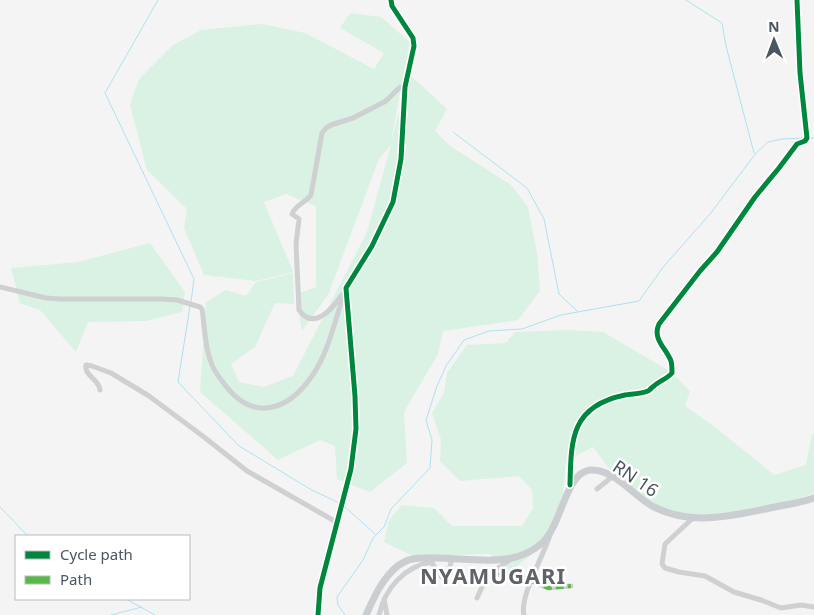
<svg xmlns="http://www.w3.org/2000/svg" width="814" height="615" font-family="'Noto Sans',sans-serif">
  <rect width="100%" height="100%" fill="#f4f4f4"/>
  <path fill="#d9f2e3" d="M 350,13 L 381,17 L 410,42 L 391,141 L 410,75 L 447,109 L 435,131 L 450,146 L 511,185 L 528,207 L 537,253 L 540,291 L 518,320 L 443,331 L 438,354 L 404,412 L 407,463 L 370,492 L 337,479 L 335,446 L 320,440 L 278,460 L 200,392 L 206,302 L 226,290 L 246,296 L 256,282 L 293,273 L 294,304 L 275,303 L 255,347 L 231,364 L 239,382 L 264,387 L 293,376 L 367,232 L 391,145 L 379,159 L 328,295 L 302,331 L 296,294 L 316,287 L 316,206 L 286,194 L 264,202 L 293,272 L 256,281 L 204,275 L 184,228 L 187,209 L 147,170 L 130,105 L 139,79 L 172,46 L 201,30 L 262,24 L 305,33 L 374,69 L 384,53 L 340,28 Z
    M 150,243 L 185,292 L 182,312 L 146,321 L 88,322 L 76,352 L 40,310 L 20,303 L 11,268 L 78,262 Z
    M 567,330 L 603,332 L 671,372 L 690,391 L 685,406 L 715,427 L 774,475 L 806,465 L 812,434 L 814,434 L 814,493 L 764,511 L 703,520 L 658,512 L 625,490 L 593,447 L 566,461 L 563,494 L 543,545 L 510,572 L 490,554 L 413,556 L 384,542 L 389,520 L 402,505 L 434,508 L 452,526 L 522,526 L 533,508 L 532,490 L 519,476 L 460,481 L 440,461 L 441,440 L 432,413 L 444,393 L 447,373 L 467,345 L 506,343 L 515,332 Z"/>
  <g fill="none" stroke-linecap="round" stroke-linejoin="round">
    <path stroke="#aee2f0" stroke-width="1" d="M 158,0 L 105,93 L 194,279 L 191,302
      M 686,0 L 722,23 L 726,46 L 754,153
      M 453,132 L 527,188 L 544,219 L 559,294 L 577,311
      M 809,138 L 814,138
      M 190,306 L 178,382 L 239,446 L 310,489 L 339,503
      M 343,505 L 375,534
      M 0,507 L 28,536
      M 126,599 L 155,615
      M 111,615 L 142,607
      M 345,615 L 338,605 L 337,597 L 363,560 L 373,538 L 384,527 L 391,509 L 430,468 L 432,440 L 426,420 L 437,386 L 446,366 L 464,340 L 489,331 L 522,329 L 561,315 L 639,301 L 664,266 L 710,214 L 756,153 L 768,142 L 782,139 L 805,138"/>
    <path stroke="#ced0d2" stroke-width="5" d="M 0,287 L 46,298 L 60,299 L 161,299 L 177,300 L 200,307 L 202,309 C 205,327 204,345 211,362 C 213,370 220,378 225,385 C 253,422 288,411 312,376 C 329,352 335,319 345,291
      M 342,295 C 332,309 314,331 299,310 L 296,244 L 299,219 L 292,214 C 295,205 305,203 311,195 L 322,133 L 326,128 L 331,125 L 353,118 L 386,101 L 399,88 L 406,85
      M 100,390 C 99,379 84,376 86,365 L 92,366 L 111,373 L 149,396 L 204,437 L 247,471 L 338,523
      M 570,485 C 571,439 571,406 625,395 C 632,394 641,394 648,391 C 649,391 652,387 654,386 C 659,381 667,379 672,373 C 672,369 672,364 671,361 C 666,348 652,339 659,324 L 700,271 L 717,252 L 755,197 L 779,168 L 797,144 L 805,141 L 807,138 L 800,73 L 797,0
      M 597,489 L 613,476
      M 693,518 L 665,544 L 662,564 L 665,568 L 679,572 L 705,576 L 734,592 L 761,600 L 781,608 L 801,605 L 814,607
      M 431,561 L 439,575 L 443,578 L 448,574 L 452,558
      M 487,576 L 513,573 L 548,588 L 571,586
      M 477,598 L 487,576 L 511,559
      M 384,599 L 387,615
      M 318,615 L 320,588 L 351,469 L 356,429 L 355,396 L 346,288 L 372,246 L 393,202 L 401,159 L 405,87 L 414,46 L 413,38 L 392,6 L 391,0
      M 379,615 C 385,588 405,566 432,562
      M 524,615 C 519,597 544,555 550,535"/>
    <path stroke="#caced1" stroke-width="7" d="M 366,615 C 375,595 386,570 406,561 C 414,557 423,558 432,558 C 468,557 513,570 542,543 C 562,525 565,473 590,470 C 614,468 634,497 654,507 C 692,526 731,516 770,508 C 784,505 800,503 814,498"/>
    <path stroke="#58b947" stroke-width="4" stroke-dasharray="8 4" stroke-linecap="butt" d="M 487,576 L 513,573 L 548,588 L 571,586"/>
    <g stroke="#fff" stroke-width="8">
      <path id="cycleway" d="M 570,485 C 571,439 571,406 625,395 C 632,394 641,394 648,391 C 649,391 652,387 654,386 C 659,381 667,379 672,373 C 672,369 672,364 671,361 C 666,348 652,339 659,324 L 700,271 L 717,252 L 755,197 L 779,168 L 797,144 L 805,141 L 807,138 L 800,73 L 797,0
        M 318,615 L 320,588 L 351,469 L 356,429 L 355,396 L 346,288 L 372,246 L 393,202 L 401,159 L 405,87 L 414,46 L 413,38 L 392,6 L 391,0"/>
    </g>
    <use href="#cycleway" stroke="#00873e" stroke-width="5"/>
  </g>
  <g text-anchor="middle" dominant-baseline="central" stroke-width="5" stroke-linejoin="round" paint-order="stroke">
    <g font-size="18" fill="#4a5661" stroke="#fff">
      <text transform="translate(636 478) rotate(34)">RN 16</text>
    </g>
    <g font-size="22" font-weight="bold" letter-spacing="1" fill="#5f6368" stroke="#fff">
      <text x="493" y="575">NYAMUGARI</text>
    </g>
  </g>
  <rect x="15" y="535" width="175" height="65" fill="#ffffff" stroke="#b7bbc0"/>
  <rect x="25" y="551" width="25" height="8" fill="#00873e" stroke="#b7bbc0"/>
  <text x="60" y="560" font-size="15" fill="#4a5661">Cycle path</text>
  <rect x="25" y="576" width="25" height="8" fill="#58b947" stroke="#b7bbc0"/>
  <text x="60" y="585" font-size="15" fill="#4a5661">Path</text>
  <g transform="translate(774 40) rotate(359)" stroke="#ffffff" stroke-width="4" paint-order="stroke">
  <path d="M0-4L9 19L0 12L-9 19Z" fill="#4a5661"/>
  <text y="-8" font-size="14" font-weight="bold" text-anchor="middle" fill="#4a5661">N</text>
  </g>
</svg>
